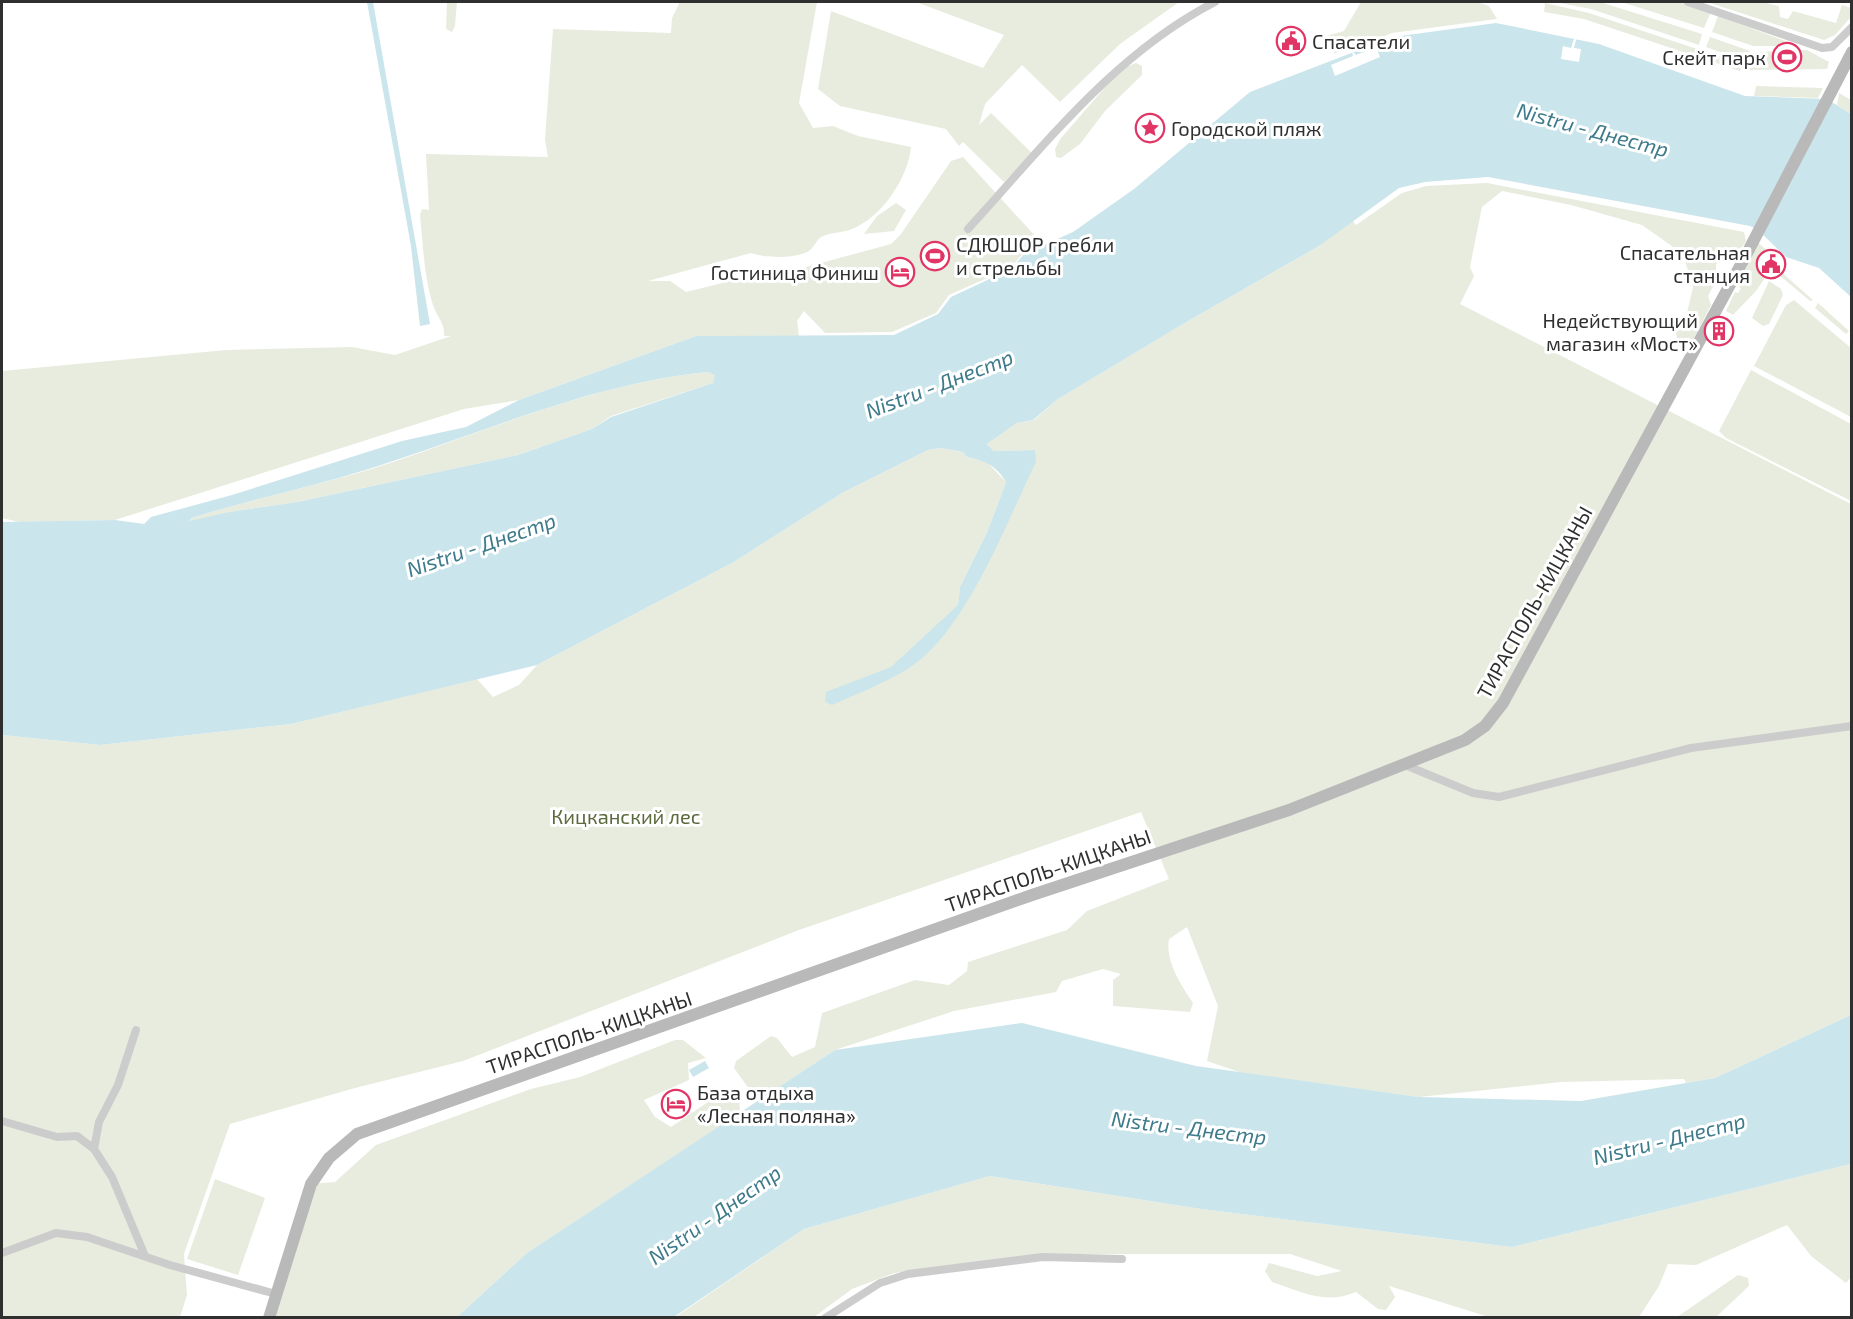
<svg xmlns="http://www.w3.org/2000/svg" width="1853" height="1319" font-family="'Exo 2',sans-serif">
  <rect width="100%" height="100%" fill="#fff"/>
  <path fill="#e8ecde" d="M 447,2 L 457,2 L 455,26 L 452,32 L 446,29 Z
    M 680,2 L 817,2 L 799,103 L 813,128 L 833,126 L 858,136 L 911,147 C 908,178 882,217 852,229 C 843,233 830,232 821,237 C 816,241 814,247 809,251 C 796,259 764,258 751,253 L 648,281 L 670,281 L 686,292 L 759,274 L 775,279 L 805,272 L 806,267 L 891,244 L 901,234 L 951,161 L 963,157 L 1037,238 L 1010,268 L 949,295 L 936,313 L 892,332 L 825,333 L 804,311 L 797,321 L 799,336 L 696,336 L 519,400 L 464,409 L 115,520 L 19,522 L 2,518 L 2,371 L 226,350 L 352,347 L 395,355 L 451,336 L 444,336 C 445,323 437,317 433,305 C 424,277 423,245 420,215 L 422,209 L 429,210 L 426,154 L 548,157 L 545,139 L 553,29 L 671,33 L 672,18 Z
    M 916,2 L 1179,2 L 1120,44 L 1060,102 L 1022,65 L 985,104 L 979,125 L 991,113 L 1032,153 L 1004,182 L 963,142 L 959,146 L 946,129 L 840,106 L 818,89 L 831,11 L 983,68 L 1004,35 Z
    M 1361,2 L 1477,2 L 1489,6 L 1497,19 L 1392,33 L 1359,47 L 1334,53 L 1324,44 L 1327,36 L 1344,31 Z
    M 1555,2 L 1600,2 L 1702,34 L 1699,45 L 1591,9 Z
    M 1621,2 L 1678,2 L 1711,12 L 1704,28 Z
    M 1707,2 L 1762,2 L 1779,6 L 1780,17 L 1788,19 L 1793,11 L 1836,23 L 1842,5 L 1851,8 L 1851,17 L 1835,35 L 1824,40 Z
    M 1545,3 L 1589,13 L 1742,64 L 1740,71 L 1584,19 L 1544,12 Z
    M 1718,16 L 1799,46 L 1753,46 L 1712,32 Z
    M 1710,37 L 1750,51 L 1744,61 L 1706,47 Z
    M 1807,50 L 1829,62 L 1827,69 L 1749,70 L 1756,52 Z
    M 1136,63 L 1142,66 L 1142,75 L 1105,111 L 1080,144 L 1061,158 L 1056,157 L 1055,149 L 1061,138 L 1121,69 Z
    M 1756,86 L 1823,88 L 1818,98 L 1754,96 Z
    M 1839,93 L 1851,100 L 1851,114 L 1837,105 Z
    M 1487,183 L 1744,232 L 1746,241 L 1734,260 L 1725,257 L 1716,264 L 1716,281 L 1708,296 L 1711,305 L 1691,344 L 1678,346 L 1676,333 L 1687,313 L 1693,287 L 1683,254 L 1642,225 L 1571,205 L 1502,191 L 1482,207 L 1470,267 L 1474,276 L 1460,304 L 1851,504 L 1851,1015 L 1715,1078 L 1686,1083 L 1684,1079 L 1561,1082 L 1419,1097 L 1242,1073 L 1207,1061 L 1218,1006 L 1187,927 L 1169,939 C 1165,961 1181,985 1193,1003 L 1190,1012 L 1113,1006 L 1113,980 L 1121,974 L 1103,969 L 1062,981 L 1056,992 L 954,1011 L 835,1050 L 765,1096 L 747,1086 L 734,1068 L 736,1061 L 771,1036 L 777,1038 L 792,1057 L 815,1047 L 822,1013 L 915,980 L 949,985 L 967,971 L 968,962 L 1067,930 L 1087,911 L 1169,879 L 1141,812 L 799,930 L 463,1061 L 355,1088 L 230,1124 L 184,1254 L 187,1295 L 180,1317 L 2,1317 L 2,735 L 100,745 L 291,724 L 477,679 L 493,697 L 519,685 L 537,665 L 732,563 L 842,493 L 928,450 L 941,448 L 963,452 L 967,457 L 987,462 L 1006,482 L 988,530 L 960,587 L 958,605 L 1035,450 L 994,451 L 987,444 L 1017,423 L 1034,420 L 1058,399 L 1183,324 L 1319,246 L 1352,220 L 1356,225 L 1402,193 L 1426,186 Z
    M 896,203 L 906,210 L 894,231 L 864,234 L 877,216 Z
    M 1757,242 L 1774,256 L 1767,266 L 1771,269 L 1756,291 L 1733,315 L 1726,311 L 1735,292 L 1738,293 L 1741,288 L 1738,286 Z
    M 1779,270 L 1813,300 L 1810,301 L 1778,274 Z
    M 1769,281 L 1781,289 L 1783,295 L 1769,324 L 1763,326 L 1752,318 Z
    M 1794,300 L 1851,348 L 1851,417 L 1754,366 L 1786,305 Z
    M 1818,303 L 1849,331 L 1846,334 L 1815,308 Z
    M 1751,370 L 1851,424 L 1851,501 L 1726,438 L 1719,431 Z
    M 707,372 L 716,375 L 713,383 L 611,416 L 592,429 L 518,455 L 297,502 L 229,512 L 189,522 L 192,518 C 258,497 327,484 393,462 C 496,427 598,383 707,372 Z
    M 675,1040 L 683,1040 L 706,1058 L 688,1063 L 689,1080 L 644,1100 L 655,1117 L 671,1127 L 714,1098 L 733,1092 L 739,1096 L 740,1113 L 527,1253 L 457,1317 L 269,1318 L 311,1184 L 335,1182 L 376,1145 L 531,1089 L 580,1077 Z
    M 1851,1164 L 1852,1276 L 1846,1283 L 1811,1256 L 1787,1225 L 1696,1265 L 1668,1264 L 1659,1286 L 1639,1317 L 1489,1317 L 1389,1286 L 1395,1297 L 1386,1310 L 1378,1309 L 1356,1292 C 1325,1305 1302,1292 1272,1282 L 1265,1271 L 1269,1263 L 1317,1276 L 1342,1271 L 1290,1254 L 1050,1254 L 894,1273 L 852,1289 L 814,1317 L 674,1318 L 804,1229 L 990,1176 L 1201,1209 L 1512,1247 Z
    M 215,1179 L 265,1198 L 238,1275 L 187,1259 Z
    M 1738,1275 L 1748,1278 L 1749,1286 L 1716,1317 L 1677,1317 Z"/>
  <path fill="#cae5eb" fill-rule="evenodd" d="M 367,2 L 373,2 L 430,324 L 420,326 L 411,246 Z
    M 1496,23 L 1599,44 L 1745,96 L 1827,99 L 1851,114 L 1851,297 L 1819,268 L 1786,257 L 1758,230 L 1750,226 L 1488,177 L 1425,182 L 1399,188 L 1319,246 L 1183,324 L 1058,399 L 1033,420 L 1017,423 L 987,444 L 994,451 L 1035,450 L 1036,462 C 1006,523 965,635 906,670 C 883,684 856,694 832,705 L 825,702 L 826,692 L 891,667 L 958,605 L 960,587 L 988,530 L 1006,482 C 996,465 985,461 967,457 L 963,452 L 941,448 L 928,450 L 842,493 L 732,563 L 537,665 L 291,724 L 100,745 L 2,735 L 2,522 L 115,520 L 144,524 L 151,517 L 232,495 L 402,441 L 466,427 L 519,400 L 696,336 L 894,335 L 938,314 L 951,297 L 1011,269 L 1032,245 L 1044,245 L 1073,232 L 1134,189 L 1250,92 L 1393,37 ZM 707,372 L 715,375 L 713,383 L 611,417 L 592,429 L 518,455 L 297,502 L 229,512 L 189,521 L 192,518 C 258,497 327,484 393,461 C 496,427 598,383 707,372 Z
    M 1851,1015 L 1851,1164 L 1512,1247 L 1201,1209 L 990,1176 L 804,1229 L 674,1317 L 457,1317 L 527,1253 L 835,1050 L 1022,1023 L 1196,1066 L 1419,1097 L 1581,1101 L 1715,1078 Z
    M 705,1061 L 709,1068 L 693,1077 L 689,1070 Z"/>
  <path fill="#fff" d="M 1575,36 L 1577,36 L 1574,48 L 1581,49 L 1579,62 L 1561,59 L 1563,46 L 1571,48 Z
    M 1376,47 L 1380,57 L 1335,76 L 1331,65 L 1353,56 L 1352,51 L 1356,55 Z"/>
  <g fill="none" stroke-linecap="round" stroke-linejoin="round">
    <path stroke="#ccc" stroke-width="8" d="M 1688,2 L 1822,48 L 1832,47 L 1852,27
      M 968,229 C 1044,146 1114,54 1215,2
      M 1405,765 L 1473,793 L 1499,797 L 1691,748 L 1852,726
      M 2,1121 L 57,1137 L 77,1136 L 94,1149 L 112,1177 L 145,1256
      M 94,1149 L 99,1122 L 118,1085 L 136,1030
      M 2,1253 L 56,1233 L 87,1237 L 170,1265 L 276,1294
      M 825,1318 L 880,1283 L 908,1274 L 1043,1257 L 1122,1259"/>
    <path stroke="#b9b9b9" stroke-width="12" d="M 269,1318 L 311,1184 L 329,1158 L 357,1134 L 1032,895 L 1289,810 L 1465,740 L 1485,726 L 1503,703 L 1745,257 L 1852,52"/>
  </g>
  <defs>
    <g id="civic-ring" transform="scale(1.5)"><circle r="9.5" fill="#fff" stroke="#e13665" stroke-width="1.5"/><path d="M-.6-6.5H3V-4.5H.6V-3L4-1V1h2V6H-6V1h2V-1L-.6-3ZM-1.2 2.5V6h2.4V2.5Z" fill="#e13665"/></g>
    <g id="stadium-ring" transform="scale(1.5)"><circle r="9.5" fill="#fff" stroke="#e13665" stroke-width="1.5"/><path d="M0-5a6.5 5 0 1 0 0 10a6.5 5 0 1 0 0-10ZM-3.5-1.8h7v3.6h-7Z" fill="#e13665"/></g>
    <g id="sight-ring" transform="scale(1.5)"><circle r="9.5" fill="#fff" stroke="#e13665" stroke-width="1.5"/><path d="M0-6L1.8-2.2L6-1.7L2.9 1.2L3.7 5.4L0 3.3L-3.7 5.4L-2.9 1.2L-6-1.7L-1.8-2.2Z" fill="#e13665"/></g>
    <g id="hotel-ring" transform="scale(1.5)"><circle r="9.5" fill="#fff" stroke="#e13665" stroke-width="1.5"/><path d="M-6-4.5h1.5V1H6V5H4.5V3h-9V5H-6ZM-4 0a1.8 1.8 0 1 1 3.6 0ZM.5 0V-2.5h3Q6-2.5 6 0Z" fill="#e13665"/></g>
    <g id="building-ring" transform="scale(1.5)"><circle r="9.5" fill="#fff" stroke="#e13665" stroke-width="1.5"/><path d="M-4-6H4V6H1V3H-1V6H-4ZM-2.5-4.3h1.7v1.8h-1.7ZM.8-4.3h1.7v1.8H.8ZM-2.5-1h1.7V.8h-1.7ZM.8-1h1.7V.8H.8Z" fill="#e13665"/></g>
  </defs>
  <g fill-rule="evenodd">
    <use href="#civic-ring" x="1291" y="41"/>
    <use href="#stadium-ring" x="1787" y="57"/>
    <use href="#sight-ring" x="1150" y="128"/>
    <use href="#stadium-ring" x="935" y="256"/>
    <use href="#civic-ring" x="1771" y="264"/>
    <use href="#hotel-ring" x="900" y="272"/>
    <use href="#building-ring" x="1719" y="331"/>
    <use href="#hotel-ring" x="676" y="1104"/>
  </g>
  <g text-anchor="middle" dominant-baseline="central" stroke-width="6" stroke-linejoin="round" paint-order="stroke">
    <g font-size="20" fill="#2f2f2f" stroke="#fff" text-anchor="start">
      <text x="1312" y="41">Спасатели</text>
      <text x="1766" y="57" text-anchor="end">Скейт парк</text>
      <text x="1171" y="128">Городской пляж</text>
      <text x="956" y="244">СДЮШОР гребли<tspan x="956" dy="23">и стрельбы</tspan></text>
      <text x="1750" y="252" text-anchor="end">Спасательная<tspan x="1750" dy="23">станция</tspan></text>
      <text x="879" y="272" text-anchor="end">Гостиница Финиш</text>
      <text x="1698" y="320" text-anchor="end">Недействующий<tspan x="1698" dy="23">магазин «Мост»</tspan></text>
      <text x="697" y="1092">База отдыха<tspan x="697" dy="23">«Лесная поляна»</tspan></text>
    </g>
    <g font-size="20" fill="#2f2f2f" stroke="#fff">
      <text transform="translate(1534 602) rotate(-61)">ТИРАСПОЛЬ-КИЦКАНЫ</text>
      <text transform="translate(1048 870) rotate(-19)">ТИРАСПОЛЬ-КИЦКАНЫ</text>
      <text transform="translate(589 1032) rotate(-19)">ТИРАСПОЛЬ-КИЦКАНЫ</text>
    </g>
    <g font-size="20" fill="#5b6a3d" stroke="#fff">
      <text x="626" y="816">Кицканский лес</text>
    </g>
    <g font-size="21" font-style="italic" fill="#3d7a8a" stroke="#fff">
      <text transform="translate(1593 129) rotate(15)">Nistru - Днестр</text>
      <text transform="translate(939 383) rotate(-21)">Nistru - Днестр</text>
      <text transform="translate(481 544) rotate(-19)">Nistru - Днестр</text>
      <text transform="translate(1189 1127) rotate(7)">Nistru - Днестр</text>
      <text transform="translate(1669 1138) rotate(-14)">Nistru - Днестр</text>
      <text transform="translate(714 1214) rotate(-35)">Nistru - Днестр</text>
    </g>
  </g>
  <rect width="1853" height="1319" fill="none" stroke="#2f2f2f" stroke-width="6"/>
</svg>
